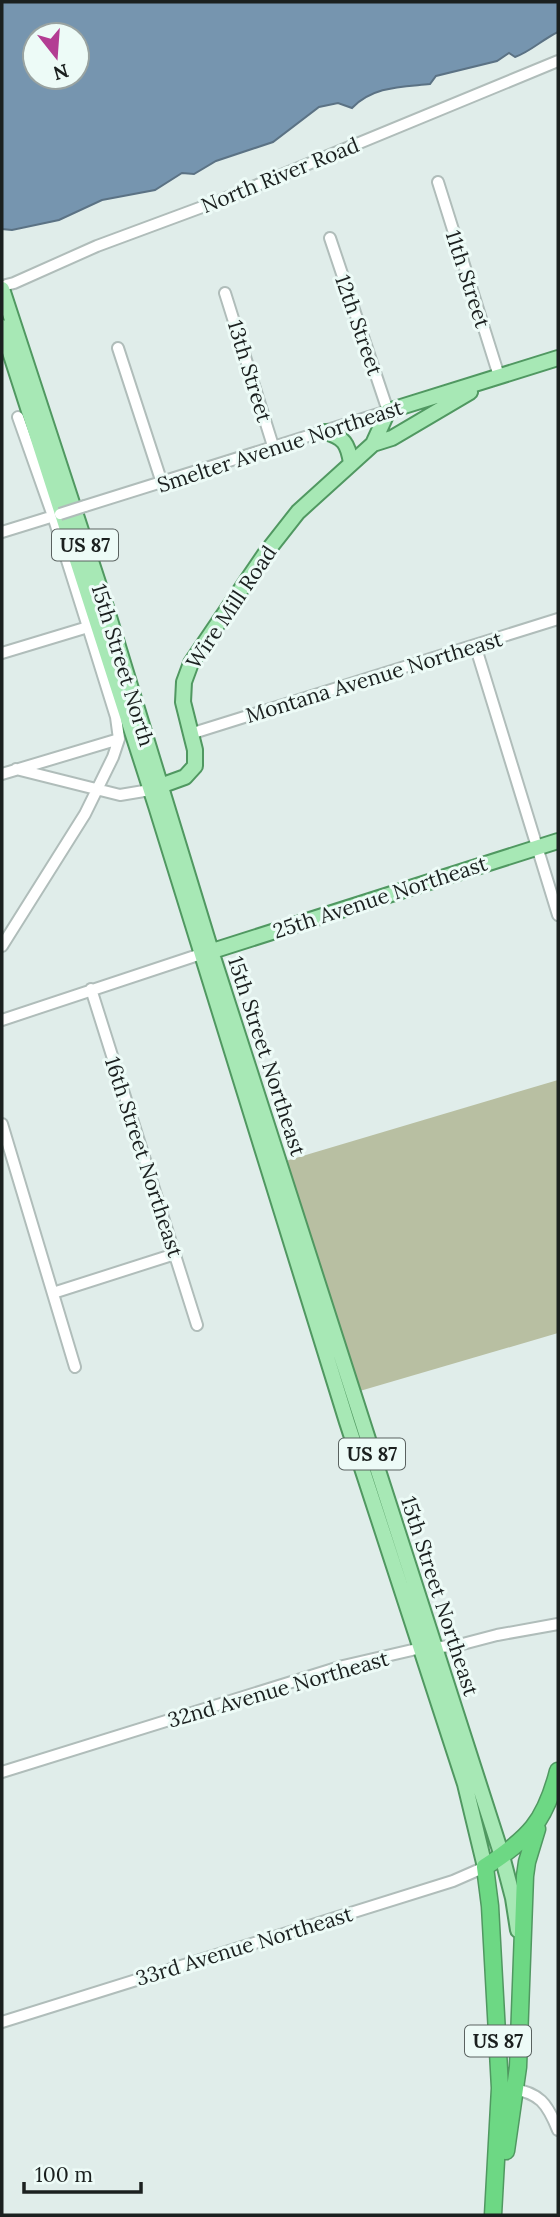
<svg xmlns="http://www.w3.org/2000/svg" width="560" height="2217" font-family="Lora,serif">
  <rect width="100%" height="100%" fill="#e0edea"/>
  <path fill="#b8bfa2" d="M 558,1080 L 558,1333 L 353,1393 L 279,1163 Z"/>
  <path fill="#7695af" stroke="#5b7284" stroke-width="2" fill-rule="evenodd" d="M 2,2 L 558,2 L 558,32 C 543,39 530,52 515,57 L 509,53 L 497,61 L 436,76 L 430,84 C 402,87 373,86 352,108 L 338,103 L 319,107 L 273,142 L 216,161 L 194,174 L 182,173 L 155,190 L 102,200 L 59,220 L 12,230 L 2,229 ZM 35,35 L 77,35 L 77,77 L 35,77 Z"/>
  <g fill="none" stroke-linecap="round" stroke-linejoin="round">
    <g stroke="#b0bdba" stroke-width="14">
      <path id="minor" d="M 438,182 L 499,376
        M 2,286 L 14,283 L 97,246 L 221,200 L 558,61
        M 225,293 L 274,449
        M 118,348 L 162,483
        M 85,506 L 388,411 L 330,238
        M 2,532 L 57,515
        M 475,645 L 558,915
        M 2,653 L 88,627
        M 190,734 L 558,619
        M 16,769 L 120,795 L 150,790
        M 2,774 L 119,739
        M 2,946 L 85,814 L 113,757 L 119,739 L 116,717 L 88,627 L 53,516 L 18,417
        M 91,989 L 197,1325
        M 2,1020 L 201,954
        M 2,1124 L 75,1367
        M 53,1293 L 175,1254
        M 2,1772 L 343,1666 L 421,1648 L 455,1646 L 497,1635 L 558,1624
        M 2,2022 L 453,1881 L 485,1867
        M 510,2088 C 540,2093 547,2103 558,2130"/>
    </g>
    <g stroke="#509861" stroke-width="18">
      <path id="major" d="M 2,289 L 106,607 L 211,951 L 502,1856 L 513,1898 L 518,1930
        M 2,327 L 156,806 L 347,1422 L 465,1784 L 485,1867
        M 325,432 C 344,437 348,444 351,463
        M 373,444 L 392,438 L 470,392
        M 152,789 L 185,777 L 195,766 L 195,750 L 183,702 L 184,682 L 191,663 L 265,554 L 298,512 L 373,444 L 388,411 L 558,358
        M 203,954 L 558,841"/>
    </g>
    <g stroke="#509861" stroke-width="19">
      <path id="highway" d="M 506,2151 L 518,2067 L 525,1876 L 527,1862 L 537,1829
        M 493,2215 L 500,2088 L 490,1906 L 485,1867 C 529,1838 545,1822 558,1771"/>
    </g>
    <use href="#minor" stroke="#fff" stroke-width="10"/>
    <use href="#major" stroke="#a7e8b5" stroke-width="14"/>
    <use href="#highway" stroke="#6dd884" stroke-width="16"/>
    <g stroke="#b0bdba" stroke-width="14" stroke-linecap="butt">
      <path id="minor-bridge" d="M 60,514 L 85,506"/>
    </g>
    <use href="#minor-bridge" stroke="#fff" stroke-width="10"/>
  </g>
  <g text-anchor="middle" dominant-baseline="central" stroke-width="6" stroke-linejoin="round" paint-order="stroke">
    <g fill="#edfbf7" stroke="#5a6260" stroke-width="2">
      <rect x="52" y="529.5" width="66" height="31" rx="5"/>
      <rect x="339" y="1438.5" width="66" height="31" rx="5"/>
      <rect x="465" y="2025.5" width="66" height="31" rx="5"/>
    </g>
    <g font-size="19" font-weight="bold" fill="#1b201f">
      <text x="85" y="545">US 87</text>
      <text x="372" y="1454">US 87</text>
      <text x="498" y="2041">US 87</text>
    </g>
    <g font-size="21" fill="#1b201f" stroke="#edfbf7">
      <text transform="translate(280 175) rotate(-22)">North River Road</text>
      <text transform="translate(468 279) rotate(72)">11th Street</text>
      <text transform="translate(359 325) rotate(71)">12th Street</text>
      <text transform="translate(250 371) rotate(73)">13th Street</text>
      <text transform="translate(280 446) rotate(-18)">Smelter Avenue Northeast</text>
      <text transform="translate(231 607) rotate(-56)">Wire Mill Road</text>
      <text transform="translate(123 665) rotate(73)">15th Street North</text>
      <text transform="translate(374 677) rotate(-17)">Montana Avenue Northeast</text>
      <text transform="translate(380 897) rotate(-18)">25th Avenue Northeast</text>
      <text transform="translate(267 1056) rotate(72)">15th Street Northeast</text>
      <text transform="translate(144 1157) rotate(72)">16th Street Northeast</text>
      <text transform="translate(440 1596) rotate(72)">15th Street Northeast</text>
      <text transform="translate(278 1689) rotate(-16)">32nd Avenue Northeast</text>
      <text transform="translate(244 1946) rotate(-17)">33rd Avenue Northeast</text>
    </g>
  </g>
  <rect width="560" height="2217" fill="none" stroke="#1b201f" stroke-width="7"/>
  <g transform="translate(56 56) rotate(163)"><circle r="33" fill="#edfbf7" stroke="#99a3a1" stroke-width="2"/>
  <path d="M0-5L12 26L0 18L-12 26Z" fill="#b33d93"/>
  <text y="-10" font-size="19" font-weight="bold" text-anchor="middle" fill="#1b201f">N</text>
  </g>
  <path d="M24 2182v10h117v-10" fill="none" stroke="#1b201f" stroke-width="3.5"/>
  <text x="35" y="2182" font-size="21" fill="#1b201f" stroke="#edfbf7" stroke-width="5" paint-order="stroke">100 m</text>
</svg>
